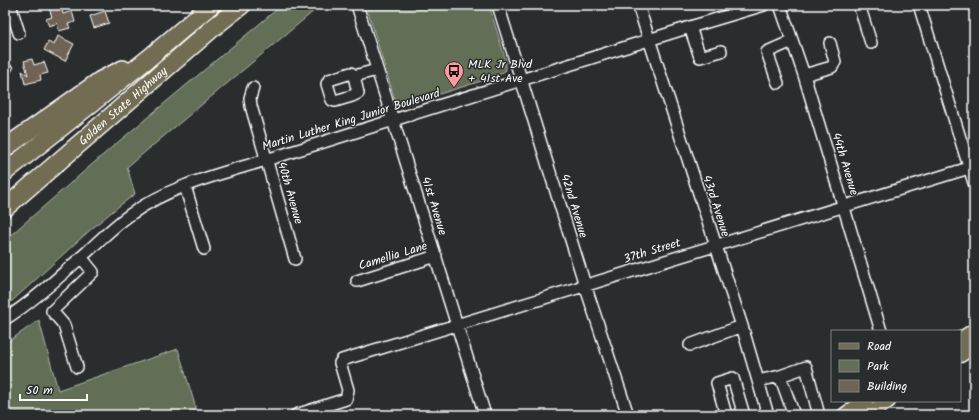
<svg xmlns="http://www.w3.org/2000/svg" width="979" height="420" font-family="Kalam,sans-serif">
  <rect width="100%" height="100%" fill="#2a2d2e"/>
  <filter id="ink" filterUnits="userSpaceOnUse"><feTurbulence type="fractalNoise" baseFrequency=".025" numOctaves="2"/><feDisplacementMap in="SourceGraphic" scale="8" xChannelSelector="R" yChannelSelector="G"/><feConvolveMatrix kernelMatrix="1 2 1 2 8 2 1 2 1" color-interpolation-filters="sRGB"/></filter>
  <g filter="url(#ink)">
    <path fill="#626e56" stroke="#b0b6aa" d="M 282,5 L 321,5 L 127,167 L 135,194 C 91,226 53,265 12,301 L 5,306 L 5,240 L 111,148 Z
      M 366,5 L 489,5 L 506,61 L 506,70 L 498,76 L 407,104 L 400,103 L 394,97 Z
      M 39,320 L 58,390 L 178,349 L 198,415 L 5,415 L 5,346 L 9,341 Z"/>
    <path fill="#6f6455" stroke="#fff" d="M 48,5 L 61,5 L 63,14 L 72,11 L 75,22 L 68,24 L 70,28 L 59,31 L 57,24 L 58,23 L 49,26 L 46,19 L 52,17 Z
      M 105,11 L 109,23 L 94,28 L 90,16 Z
      M 58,36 L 74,44 L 65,61 L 44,50 L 48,42 L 54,45 Z
      M 32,59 L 34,65 L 44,62 L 48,73 L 40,75 L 41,80 L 25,84 L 22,71 L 28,75 L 24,61 Z
      M 5,62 L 14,67 L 5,83 Z"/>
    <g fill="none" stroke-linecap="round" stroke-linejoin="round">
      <g stroke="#fff" stroke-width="14">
        <path id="minor" d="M 10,5 L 19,33
          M 357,5 L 485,415
          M 498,5 L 585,285 L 628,415
          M 638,5 L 742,326 L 768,415
          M 780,5 L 804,75 L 881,331
          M 859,5 L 871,43
          M 919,5 L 974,183
          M 690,27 L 700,57 L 721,51
          M 804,75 L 832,67 L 835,62 L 830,43
          M 354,76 L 351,73 L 329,80 L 327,84 L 332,100 L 335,101 L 352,96 L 358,93 L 354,76 L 377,70
          M 778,83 L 767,52 L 792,41
          M 253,88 L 250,98 L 251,106 L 295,259
          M 185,186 L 204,249
          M 357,281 L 436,256
          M 5,319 C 35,300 61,275 87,252 C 101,239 115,225 131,214 C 172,185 220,174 266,160 L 690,27 L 764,5
          M 690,345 L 742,326
          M 77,367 L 64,325 L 52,311 L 93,272 L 81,257
          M 780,376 L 806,367 L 819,415
          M 758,381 L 780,376 L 794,415
          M 296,415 L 346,399 L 348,390 L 340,363 L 342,360 L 969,168
          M 726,415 L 717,383 L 733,378 L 744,415"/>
      </g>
      <g stroke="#fff" stroke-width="17">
        <path id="major" d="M 960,340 L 974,331
          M 960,355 L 974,346
          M 845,415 L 865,401
          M 867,415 L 888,401"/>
      </g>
      <g stroke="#fff" stroke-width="20">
        <g id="highway">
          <path d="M 5,148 L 101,80 L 123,69"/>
          <path d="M 5,172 L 149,58 L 211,5"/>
          <path id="s1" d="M 5,208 L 214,27 L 242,5"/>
        </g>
      </g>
      <use href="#minor" stroke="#2a2d2e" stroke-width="11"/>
      <use href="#major" stroke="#726c52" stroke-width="14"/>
      <use href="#highway" stroke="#726c52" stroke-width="17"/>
    </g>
  </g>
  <defs>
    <g id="bus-pin" transform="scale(1)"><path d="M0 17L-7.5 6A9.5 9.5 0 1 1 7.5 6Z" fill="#ff9aa2" stroke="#2a2d2e"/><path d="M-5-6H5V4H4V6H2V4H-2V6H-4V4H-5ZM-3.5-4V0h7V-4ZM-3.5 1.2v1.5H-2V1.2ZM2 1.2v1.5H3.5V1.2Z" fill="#111"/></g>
  </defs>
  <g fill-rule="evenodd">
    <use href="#bus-pin" x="454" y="71"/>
  </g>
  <g text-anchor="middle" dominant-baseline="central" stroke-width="3" stroke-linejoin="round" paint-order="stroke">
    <g font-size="12" fill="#fff" stroke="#2a2d2e" text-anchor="start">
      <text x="468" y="64">MLK Jr Blvd<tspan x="468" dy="14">+ 41st Ave</tspan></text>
    </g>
    <g font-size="12" fill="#fff" stroke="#2a2d2e">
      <text stroke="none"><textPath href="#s1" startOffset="156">Golden State Highway</textPath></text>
      <text transform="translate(351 120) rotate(-17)">Martin Luther King Junior Boulevard</text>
      <text transform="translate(845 164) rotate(73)">44th Avenue</text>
      <text transform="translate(290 193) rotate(74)">40th Avenue</text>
      <text transform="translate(434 206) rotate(73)">41st Avenue</text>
      <text transform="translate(574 206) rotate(73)">42nd Avenue</text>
      <text transform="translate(716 206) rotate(72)">43rd Avenue</text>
      <text transform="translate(652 251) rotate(-17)">37th Street</text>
      <text transform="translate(393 256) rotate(-17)">Camellia Lane</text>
    </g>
  </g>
  <rect width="979" height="420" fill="none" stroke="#2a2d2e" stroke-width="20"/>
  <rect x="10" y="10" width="959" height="400" fill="none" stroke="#fff" stroke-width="1.5" filter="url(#ink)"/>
  <rect x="831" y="330" width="130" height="72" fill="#2a2d2e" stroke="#7f8182"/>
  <rect x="839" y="343" width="20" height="6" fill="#726c52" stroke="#7f8182"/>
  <text x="867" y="350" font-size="12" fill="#ffffff">Road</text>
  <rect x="839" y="360" width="20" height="12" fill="#626e56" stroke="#7f8182"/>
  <text x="867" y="370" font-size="12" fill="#ffffff">Park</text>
  <rect x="839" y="380" width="20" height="12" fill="#6f6455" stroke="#7f8182"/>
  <text x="867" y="390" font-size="12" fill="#ffffff">Building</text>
  <path d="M20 394v6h67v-6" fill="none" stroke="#ffffff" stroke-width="2"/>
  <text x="26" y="394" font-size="12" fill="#ffffff" stroke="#2a2d2e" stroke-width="3" paint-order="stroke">50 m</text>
</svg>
